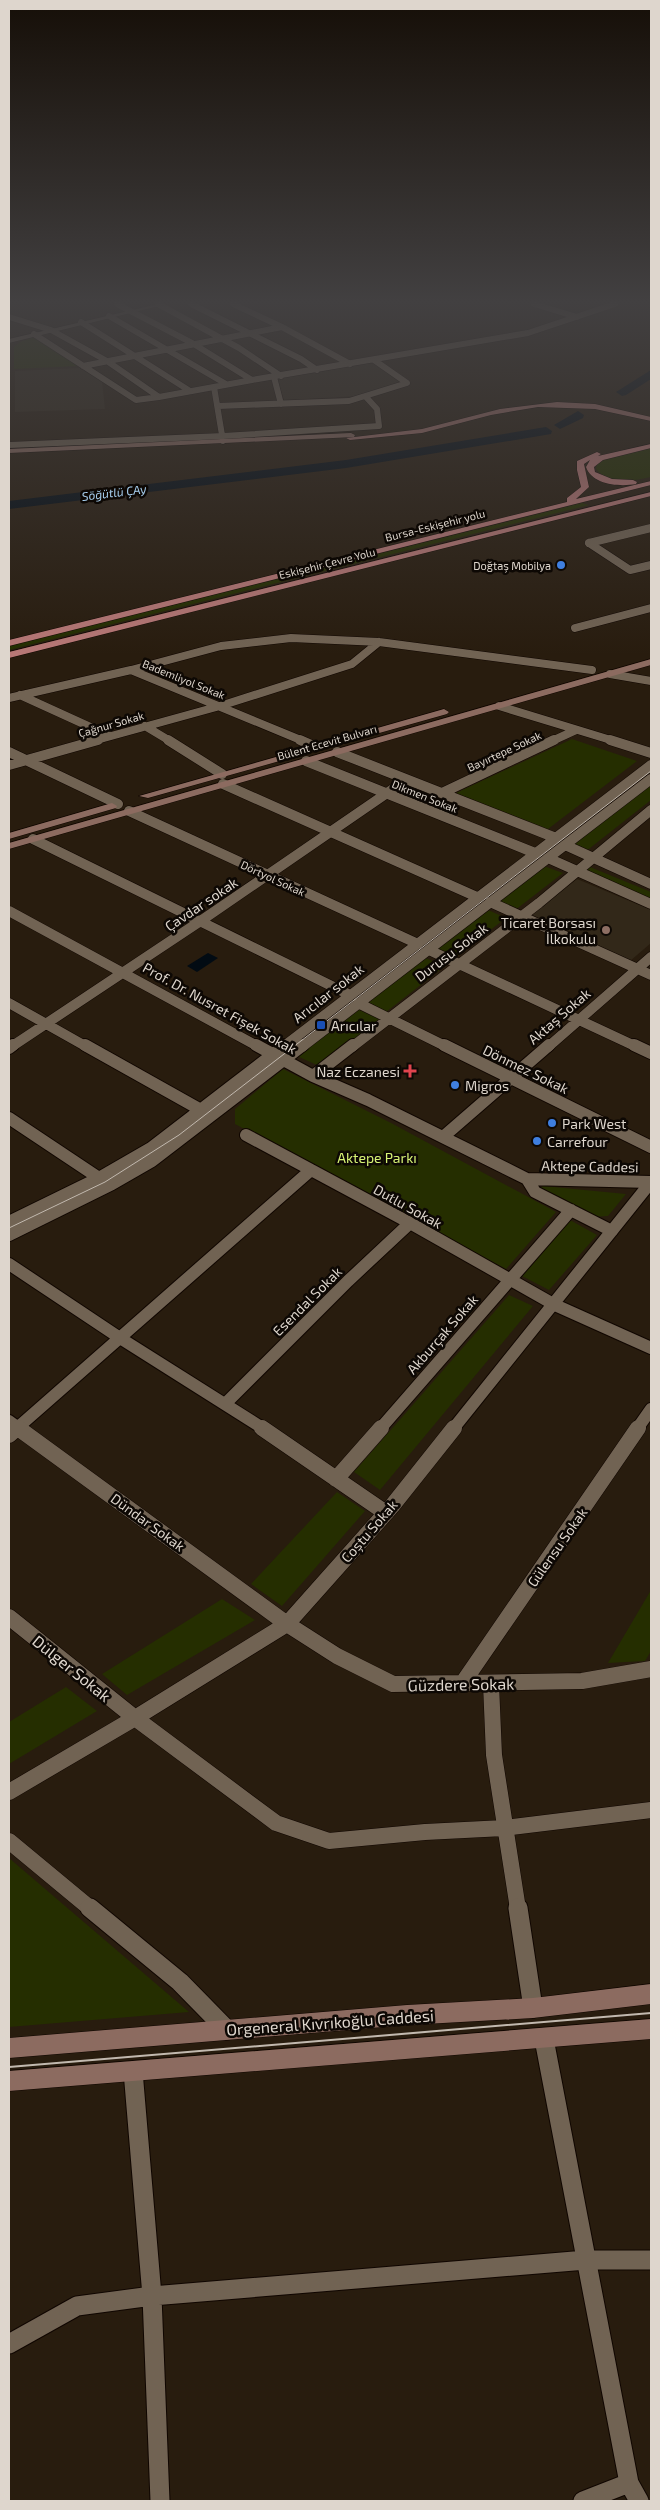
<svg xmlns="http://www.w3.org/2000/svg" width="660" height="2510" font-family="'Exo 2',sans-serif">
  <rect width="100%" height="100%" fill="#281c0e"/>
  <path fill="#322819" d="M 372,362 L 399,382 L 359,396 L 284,400 L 277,378 Z
    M 80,368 L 102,381 L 105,409 L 15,412 L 15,371 Z
    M 577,879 L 651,910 L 651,943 L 630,961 L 529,916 Z"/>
  <path fill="#252e00" d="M 34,337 L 79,366 L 14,369 L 14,347 L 20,342 Z
    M 651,448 L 651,477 C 634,481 608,485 596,469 L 597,464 L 604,460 Z
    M 582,503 L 589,505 L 9,650 L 9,646 Z
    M 572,739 L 637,761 L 548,829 L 456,793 Z
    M 651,781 L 651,800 L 585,852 L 568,845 Z
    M 541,865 L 563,873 L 514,911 L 494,902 Z
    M 590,867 L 651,892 L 651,901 L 582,872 Z
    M 486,909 L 506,918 L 454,958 L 434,949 Z
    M 423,957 L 445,966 L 386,1012 L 364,1001 Z
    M 357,1009 L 379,1019 L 319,1066 L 297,1056 Z
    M 283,1069 L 393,1124 L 556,1212 L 506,1269 L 235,1124 L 235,1109 Z
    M 543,1186 L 626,1194 L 608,1216 L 591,1217 L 538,1190 Z
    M 570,1220 L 597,1235 L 549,1290 L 520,1275 Z
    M 509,1295 L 533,1306 L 380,1490 L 354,1472 Z
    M 337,1492 L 365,1511 L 282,1606 L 251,1584 Z
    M 651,1590 L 651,1651 L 645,1661 L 608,1663 Z
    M 222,1599 L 255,1620 L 127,1695 L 102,1674 Z
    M 66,1687 L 97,1711 L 9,1764 L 9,1722 Z
    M 9,1858 L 189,2012 L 9,2027 Z"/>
  <path fill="#020b13" d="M 208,953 L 218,958 L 197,972 L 187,966 Z"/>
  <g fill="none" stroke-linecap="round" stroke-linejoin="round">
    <path fill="#020b13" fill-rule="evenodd" d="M 651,370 L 651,379 L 626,395 L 622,396 L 616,392 Z
      M 578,411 L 584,415 L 583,418 L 560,429 L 554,425 Z
      M 546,427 L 552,431 L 551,434 L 346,468 L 9,509 L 9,501 L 346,460 Z"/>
    <g stroke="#100600" stroke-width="7">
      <path id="minor-far5" d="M 117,304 L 192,343 L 252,380 L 528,333 L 615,304
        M 158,304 L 239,348 L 281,376
        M 191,304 L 301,359 L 317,370
        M 233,304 L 282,327 L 350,364
        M 534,304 L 577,317
        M 109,316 L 226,384
        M 9,317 L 51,330 L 107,361 L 159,397 L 252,380
        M 81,322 L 190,391
        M 34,334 L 136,400 L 159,397
        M 83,366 L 282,327
        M 274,377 L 281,404
        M 214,387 L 223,441
        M 218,406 L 349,401 L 407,383 L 374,360
        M 9,445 L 223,436 L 379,426 L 377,409 L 366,397"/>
    </g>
    <g stroke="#100600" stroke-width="9">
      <path id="minor-far4" d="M 589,543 L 630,570 L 651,565
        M 589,543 L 651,528
        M 575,628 L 651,608
        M 131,670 L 221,646 L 291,638 L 379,642 L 592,670
        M 610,674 L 651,681
        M 20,695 L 110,736
        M 9,698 L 131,670 L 303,741
        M 499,706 L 614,741
        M 145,726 L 170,741
        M 93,741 L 220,706 L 352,664 L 379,642
        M 552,741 L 576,730"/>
    </g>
    <g stroke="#100600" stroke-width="11">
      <path id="minor-far3" d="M 168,740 L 222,774
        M 300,740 L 316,747
        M 610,740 L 651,753
        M 9,752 L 118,804
        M 337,752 L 556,838
        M 306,761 L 535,853
        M 9,765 L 98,740
        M 223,784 L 477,897
        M 442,793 L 554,740
        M 129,811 L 418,944
        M 33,839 L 350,995
        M 565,845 L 651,884
        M 548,858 L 651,904
        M 490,902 L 651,975
        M 9,911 L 259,1047
        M 429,950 L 637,1047
        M 9,1003 L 87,1047
        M 358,1003 L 447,1047
        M 11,1047 L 202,920 L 406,780
        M 283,1047 L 651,765
        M 302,1047 L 651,779
        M 352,1047 L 539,903 L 651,810
        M 548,1047 L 651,957"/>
    </g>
    <g stroke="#100600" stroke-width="14">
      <path id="minor-far2" d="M 85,1045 L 201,1110
        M 256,1045 L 313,1076 L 368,1100 L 527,1179 L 651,1182
        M 444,1045 L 651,1147
        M 634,1045 L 651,1053
        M 9,1048 L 13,1045
        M 313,1076 L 353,1045
        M 9,1118 L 99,1178
        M 246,1135 L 410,1223 L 555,1305 L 651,1348
        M 443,1137 L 549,1045
        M 527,1179 L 535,1192 L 612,1231
        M 9,1222 L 99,1178 L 151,1148 L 285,1045
        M 9,1235 L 112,1184 L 152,1161 L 303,1045
        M 9,1264 L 120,1338 L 264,1429
        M 226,1403 L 348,1281 L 410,1223
        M 9,1421 L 20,1429
        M 16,1429 L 311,1170
        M 380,1429 L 571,1210
        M 453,1429 L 651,1182
        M 637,1429 L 651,1409"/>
    </g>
    <g stroke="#100600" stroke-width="17">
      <path id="minor-far1" d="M 18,1428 L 287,1624 L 337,1656 L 393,1684 L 582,1681 L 651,1669
        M 262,1428 L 386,1513
        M 9,1435 L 17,1428
        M 336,1479 L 381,1428
        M 9,1617 L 135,1718 L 276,1823 L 329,1841 L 425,1832 L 504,1828 L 651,1810
        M 462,1684 L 638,1428
        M 491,1684 L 494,1755 L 518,1909
        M 9,1792 L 135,1718 L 287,1624 L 392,1506 L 454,1428
        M 9,1841 L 91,1909"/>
    </g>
    <g stroke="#100600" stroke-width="21">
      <path id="minor" d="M 90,1908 L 180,1982 L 227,2030
        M 518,1908 L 533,2008
        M 544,2039 L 629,2483 L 639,2501
        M 133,2071 L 152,2296 L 160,2501
        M 9,2344 L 77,2306 L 152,2296 L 586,2260 L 651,2260
        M 583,2501 L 629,2483"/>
    </g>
    <g stroke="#100600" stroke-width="1">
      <path id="tertiary" d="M 158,304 L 167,304 L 9,343 L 9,339 Z"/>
    </g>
    <g stroke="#100600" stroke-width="1">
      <path id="secondary" d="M 351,433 L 355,435 L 354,437 L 9,453 L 9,449 Z
        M 651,659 L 651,665 L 9,849 L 9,843 Z
        M 444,709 L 449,712 L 447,714 L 148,798 L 139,796 Z
        M 112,803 L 117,806 L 116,808 L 9,839 L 9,833 Z
        M 651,1984 L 651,2004 L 533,2018 L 407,2025 L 9,2058 L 9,2038 L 407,2005 L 533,1998 Z
        M 651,2019 L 651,2039 L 9,2091 L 9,2071 Z"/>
    </g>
    <g stroke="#100600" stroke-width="1">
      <path id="primary" d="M 557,402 L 595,404 L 651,417 L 651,421 L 595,409 L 538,407 L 491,415 L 422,433 L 350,440 L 346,438 L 422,429 L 500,409 Z"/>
    </g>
    <g stroke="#100600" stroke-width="1">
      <path id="trunk" d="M 651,444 L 651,448 L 603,460 L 594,467 L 595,472 L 612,479 L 633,480 L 637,482 L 636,484 C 620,487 592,485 586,467 L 590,460 L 584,464 L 589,487 L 576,499 L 651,481 L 651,485 L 9,646 L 9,640 L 567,502 L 567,498 L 581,487 L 577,470 L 577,461 L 597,452 L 601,454 L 598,456 Z
        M 651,492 L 651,496 L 9,658 L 9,652 Z"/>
    </g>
    <use href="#minor-far5" stroke="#716353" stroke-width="6"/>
    <use href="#minor-far4" stroke="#716353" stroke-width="8"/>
    <use href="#minor-far3" stroke="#716353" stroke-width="10"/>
    <use href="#minor-far2" stroke="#716353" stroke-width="12"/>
    <use href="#minor-far1" stroke="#716353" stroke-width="16"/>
    <use href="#minor" stroke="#716353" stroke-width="19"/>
    <use href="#tertiary" fill="#716353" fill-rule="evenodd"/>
    <use href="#secondary" fill="#8c6b60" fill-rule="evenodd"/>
    <use href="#primary" fill="#a6736d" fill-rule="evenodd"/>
    <use href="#trunk" fill="#b87876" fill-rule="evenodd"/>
    <path stroke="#c2b9af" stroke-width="1" d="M 9,1228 L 105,1182 L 179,1135 L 651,771"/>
    <path stroke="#c2b9af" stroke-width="2" d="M 9,2067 L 651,2013"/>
  </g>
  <linearGradient id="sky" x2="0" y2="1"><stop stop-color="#160f08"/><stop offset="0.46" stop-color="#424041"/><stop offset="1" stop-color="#424041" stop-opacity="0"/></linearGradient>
  <rect width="660" height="655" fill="url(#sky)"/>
  <g fill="#3f7fe0" stroke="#0d0804" stroke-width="2">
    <circle cx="561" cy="565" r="5"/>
    <circle cx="455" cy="1085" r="5"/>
    <circle cx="552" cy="1123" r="5"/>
    <circle cx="537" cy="1141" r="5"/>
  </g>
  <circle fill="#8d6e63" stroke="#0d0804" stroke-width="2" cx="606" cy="930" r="5"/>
  <rect fill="#1a4fb4" stroke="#0d0804" stroke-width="2" x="316" y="1020" width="10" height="10" rx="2.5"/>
  <path fill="#e0444e" stroke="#0d0804" stroke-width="2" d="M407.5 1063.5h5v5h5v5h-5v5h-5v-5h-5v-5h5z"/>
  <g text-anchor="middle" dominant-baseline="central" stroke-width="5" stroke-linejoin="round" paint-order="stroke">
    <g font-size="11" fill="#ded6cd" stroke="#0d0804">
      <text transform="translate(435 525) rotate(-14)">Bursa-Eskişehir yolu</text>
      <text transform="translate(327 563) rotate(-14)">Eskişehir Çevre Yolu</text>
      <text transform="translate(184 679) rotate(22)">Bademliyol Sokak</text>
      <text transform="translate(111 724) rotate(-16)">Çağnur Sokak</text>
      <text transform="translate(327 742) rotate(-16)">Bülent Ecevit Bulvarı</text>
      <text transform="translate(504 751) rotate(-25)">Bayırtepe Sokak</text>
      <text transform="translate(425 796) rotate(22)">Dikmen Sokak</text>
      <text transform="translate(273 878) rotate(25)">Dörtyol Sokak</text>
    </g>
    <g font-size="11" fill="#ded6cd" stroke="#0d0804" text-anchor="end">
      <text x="551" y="565">Doğtaş Mobilya</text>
    </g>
    <g font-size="12" font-style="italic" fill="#a8d0f0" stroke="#0d0804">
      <text transform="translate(114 492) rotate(-7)">Söğütlü ÇAy</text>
    </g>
    <g font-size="14" fill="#ded6cd" stroke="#0d0804">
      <text transform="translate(201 904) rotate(-34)">Çavdar sokak</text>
      <text transform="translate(451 952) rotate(-37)">Durusu Sokak</text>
      <text transform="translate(328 993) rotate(-38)">Arıcılar sokak</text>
      <text transform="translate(220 1008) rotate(29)">Prof. Dr. Nusret Fişek Sokak</text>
      <text transform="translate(559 1016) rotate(-41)">Aktaş Sokak</text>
      <text transform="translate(526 1069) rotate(26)">Dönmez Sokak</text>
      <text transform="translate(590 1166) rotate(1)">Aktepe Caddesi</text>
      <text transform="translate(408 1206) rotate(29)">Dutlu Sokak</text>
      <text transform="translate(307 1301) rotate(-45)">Esendal Sokak</text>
      <text transform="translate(442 1334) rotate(-49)">Akburçak Sokak</text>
      <text transform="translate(148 1522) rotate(36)">Dündar Sokak</text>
      <text transform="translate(369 1531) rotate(-49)">Coştu Sokak</text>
      <text transform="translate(557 1547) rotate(-55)">Gülensu Sokak</text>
    </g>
    <g font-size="14" fill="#ded6cd" stroke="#0d0804" text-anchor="start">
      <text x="596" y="922" text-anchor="end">Ticaret Borsası<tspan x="596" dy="16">İlkokulu</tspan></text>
      <text x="331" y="1025">Arıcılar</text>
      <text x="400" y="1071" text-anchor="end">Naz Eczanesi</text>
      <text x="465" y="1085">Migros</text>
      <text x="562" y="1123">Park West</text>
      <text x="547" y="1141">Carrefour</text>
    </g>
    <g font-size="14" fill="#d7f375" stroke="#0d0804">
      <text x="377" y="1157">Aktepe Parkı</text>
    </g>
    <g font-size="16" fill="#ded6cd" stroke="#0d0804">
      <text transform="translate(72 1668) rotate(39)">Dülger Sokak</text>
      <text transform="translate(461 1684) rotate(-1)">Güzdere Sokak</text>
      <text transform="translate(330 2022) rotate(-4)">Orgeneral Kıvrıkoğlu Caddesi</text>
    </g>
  </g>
  <rect width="660" height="2510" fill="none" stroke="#ded6cd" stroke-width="20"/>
</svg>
